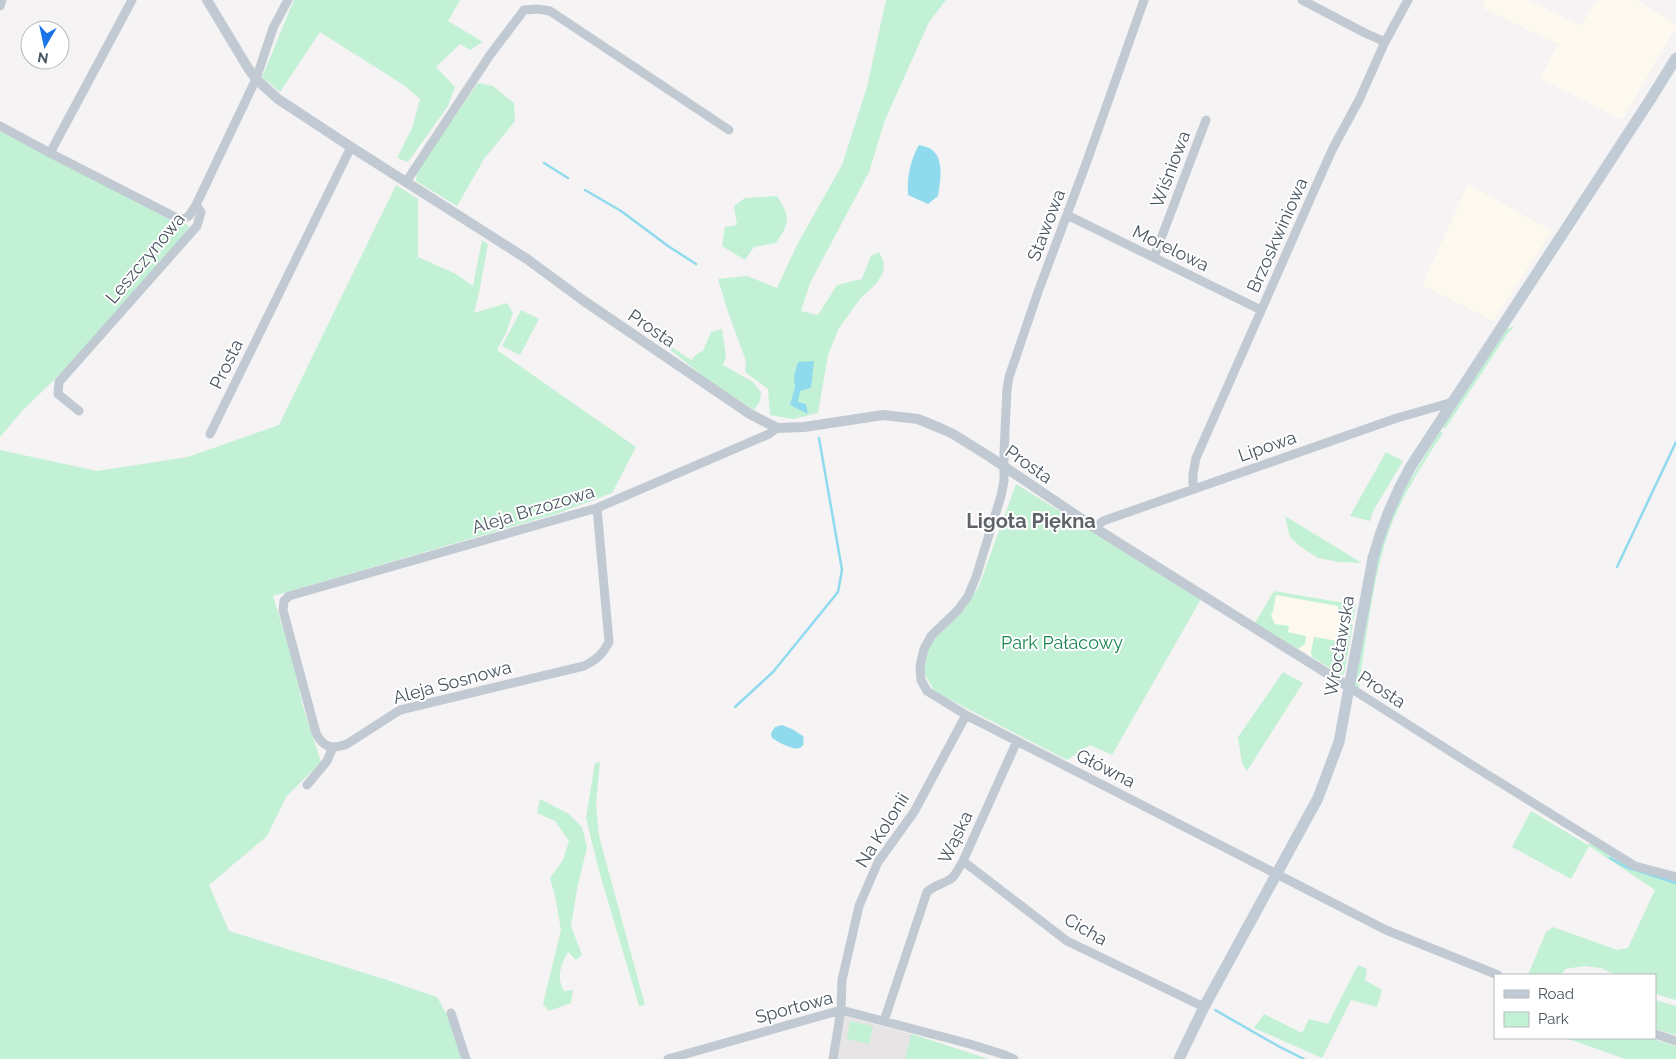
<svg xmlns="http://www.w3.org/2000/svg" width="1676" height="1059" font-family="Raleway,sans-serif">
  <rect width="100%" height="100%" fill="#f5f3f3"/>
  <path fill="#fdf9ef" d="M 1485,0 L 1528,0 L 1581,26 L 1597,0 L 1637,0 L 1676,24 L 1676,27 L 1622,120 L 1540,78 L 1558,44 L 1482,8 Z
    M 1468,184 L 1552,231 L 1493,321 L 1422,285 Z
    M 1274,591 L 1356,605 L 1343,675 L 1255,623 Z"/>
  <path fill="#e6e4e5" d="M 845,1016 L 911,1034 L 905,1059 L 837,1059 Z"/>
  <path fill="#c3f1d5" d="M 294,0 L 460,0 L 448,21 L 483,42 L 470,50 L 460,44 L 436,67 L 455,87 L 448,106 L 408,162 L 397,158 L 412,128 L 420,99 L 405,86 L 320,32 L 280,92 L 262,77 Z
    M 886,0 L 946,0 L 929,22 L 885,120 L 869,172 L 810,283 L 801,311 L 818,315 L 837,285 L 862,279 L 871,256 L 879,252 L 884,263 L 883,273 L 876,284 L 860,299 L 839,328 L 828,355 L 818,413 L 793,419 L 770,415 L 768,389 L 745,372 L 746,361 L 728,312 L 718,279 L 747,276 L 777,288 L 798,243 L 842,165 L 867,87 Z
    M 478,83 L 493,86 L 514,103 L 515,121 L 484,159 L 457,206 L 416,181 L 417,171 Z
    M 0,131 L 189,226 L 186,236 L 109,327 L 23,410 L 0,437 Z
    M 396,185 L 418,199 L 418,257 L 456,274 L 473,286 L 482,240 L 488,244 L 480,288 L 474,313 L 507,303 L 513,313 L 506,333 L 497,350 L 636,447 L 612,493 L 559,513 L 273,596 L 295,668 L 302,703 L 321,762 L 286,797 L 267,836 L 209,885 L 229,931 L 384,979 L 437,997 L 448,1017 L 462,1059 L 0,1059 L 0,450 L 97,471 L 188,457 L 279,425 Z
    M 777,196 C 791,218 790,222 776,243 L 754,247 L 745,260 L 722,246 L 725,227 L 737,225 L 734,206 L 745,198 Z
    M 521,310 L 539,319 L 520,355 L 502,346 Z
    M 1511,327 L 1514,327 L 1508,333 L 1445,429 L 1443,427 L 1506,330 Z
    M 722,329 L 726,356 L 723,365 L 753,382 L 761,392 L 760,401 L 754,410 L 704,377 L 658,340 L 664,342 L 691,360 L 698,353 L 703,351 L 711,332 Z
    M 1440,432 L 1443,433 C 1422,465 1402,495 1389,531 C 1373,577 1368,629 1360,677 L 1359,690 L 1356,687 L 1355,684 C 1363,637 1369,586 1383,540 C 1395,501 1418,466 1440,432 Z
    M 1386,452 L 1403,461 L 1373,511 L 1370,521 L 1350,516 Z
    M 1016,484 L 1201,599 L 1112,755 L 1090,745 L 1067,760 L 935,692 L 924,673 L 924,658 L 929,644 L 964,609 L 979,586 Z
    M 1285,516 L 1362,563 L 1339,562 L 1318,558 L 1301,547 L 1290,537 Z
    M 1274,591 L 1356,605 L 1353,621 L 1342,619 L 1343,615 L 1337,614 L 1338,606 L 1276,595 L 1273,612 L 1272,612 L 1271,616 L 1275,624 L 1289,626 L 1288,632 L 1306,636 L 1305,644 L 1298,649 L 1255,623 Z
    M 1348,623 L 1353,624 L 1344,674 L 1341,675 L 1312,657 L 1311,652 L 1314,637 L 1344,642 Z
    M 1283,672 L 1303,683 L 1247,771 L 1242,763 L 1238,737 Z
    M 600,762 L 596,804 L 599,836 L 645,1005 L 639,1006 L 599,871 L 586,818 L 595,763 Z
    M 540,799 L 569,814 L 582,827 L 587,847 L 577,889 L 571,926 L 582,955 L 576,960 L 568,952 C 561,964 556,978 564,991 L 573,990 L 571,1003 L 549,1011 L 543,1004 L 561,930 L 555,896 L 550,878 L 563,860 L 569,841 L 555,821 L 537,813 Z
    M 1531,811 L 1588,845 L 1590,843 L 1676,880 L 1676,1000 L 1655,994 L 1655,975 L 1616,975 L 1601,968 L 1584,966 L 1565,969 L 1561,975 L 1528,975 L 1546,932 L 1553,927 L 1617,950 L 1628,948 L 1655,890 L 1589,846 L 1571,879 L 1512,847 Z
    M 1358,965 L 1367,969 L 1365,980 L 1382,990 L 1377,1007 L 1351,1000 L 1322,1058 L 1254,1028 L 1264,1014 L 1302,1033 L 1309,1019 L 1328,1024 Z
    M 1655,1000 L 1676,1006 L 1676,1035 L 1655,1029 Z
    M 850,1021 L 873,1026 L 869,1044 L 847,1039 Z
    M 911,1034 L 921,1037 L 989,1059 L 905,1059 Z
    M 1566,1038 L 1649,1038 L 1676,1046 L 1676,1059 L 1625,1059 Z"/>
  <path fill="#90daee" d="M 919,145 C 923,146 928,147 931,149 C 945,159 940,182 938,196 L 928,204 L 908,195 C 907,177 910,161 919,145 Z
    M 814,361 L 811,388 L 800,391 L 798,402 L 806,404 L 808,414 L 790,405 L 795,387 L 794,376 L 798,362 Z
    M 782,725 L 792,729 L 803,736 C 808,760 780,743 772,738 L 771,733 L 775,727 Z"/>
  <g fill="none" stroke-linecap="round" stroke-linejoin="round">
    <path stroke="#90daee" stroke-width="2.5" d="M 544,163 L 568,178
      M 585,190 L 621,211 L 668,246 L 696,264
      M 1617,567 L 1676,442
      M 735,707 L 773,672 L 838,592 L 842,570 L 819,438
      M 1610,858 L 1626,867 L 1676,883
      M 1215,1010 L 1278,1046 L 1304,1059"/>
    <path stroke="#c1cad2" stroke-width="9" d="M 1144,0 L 1087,161 L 1038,292 L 1009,377 L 1007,389 L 1004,452 L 1004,481 L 1001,496 L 976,577 L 968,596 L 958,610 L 931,636 L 924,649 L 920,666 L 921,680 L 927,691 L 966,715 L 1386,930 L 1498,975
      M 1302,0 L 1365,33 L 1385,42
      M 0,6 L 2,0
      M 0,126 L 50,153 L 181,220 L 189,216 L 196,205
      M 50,153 L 132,0
      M 406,182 L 490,55 L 524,10 L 537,9 L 550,11 L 729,130
      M 1067,215 L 1261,310
      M 1154,257 L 1206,120
      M 79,411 L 58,394 L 59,382 L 197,226 L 201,212 L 196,205 L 256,79 L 273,28 L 288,0
      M 210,434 L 351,147
      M 1193,489 L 1193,474 L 1196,458 L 1320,177 L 1333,148 L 1359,100 L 1385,42 L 1408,0
      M 597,508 L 609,642 C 603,654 596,660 584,666 L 400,710 L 347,744 C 331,750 323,747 316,733 L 283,610 L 284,601 L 289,596 L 597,508 L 769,434 L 777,428
      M 1095,528 L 1103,521 L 1397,418 L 1453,402
      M 1349,687 L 1475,767 L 1635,866 L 1676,877
      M 307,785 L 327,761 L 333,747
      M 963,861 L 1067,941 L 1204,1007
      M 451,1013 L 466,1059
      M 884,1021 L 927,892 C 934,885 944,884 952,878 C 956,874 960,866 963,861 L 1017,741
      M 1655,1034 L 1676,1041
      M 668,1059 L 841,1010 L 970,1044 L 1005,1055 L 1014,1059
      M 833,1059 L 841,1010 L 842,980 L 859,906 L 878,862 L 914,812 L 966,715"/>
    <path stroke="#c1cad2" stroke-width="10" d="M 207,0 L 248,68 L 256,79 L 278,99 L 351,147 L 527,259 L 584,301 L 750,414 L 777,428 L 804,427 L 883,415 L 918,419 L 940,428 L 953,434 L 990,457 L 1095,528 L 1349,687"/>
    <path stroke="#c1cbd6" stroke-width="11" d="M 1179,1059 L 1204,1007 L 1318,798 L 1339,742 L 1373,558 C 1382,525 1394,496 1411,466 L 1650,100 L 1676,58"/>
  </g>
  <g text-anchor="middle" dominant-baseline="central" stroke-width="4" stroke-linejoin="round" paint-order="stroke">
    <g font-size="18" fill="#4a5661" stroke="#fff">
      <text transform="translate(1170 169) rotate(-69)">Wiśniowa</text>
      <text transform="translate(1046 225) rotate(-69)">Stawowa</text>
      <text transform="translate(1277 235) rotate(-66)">Brzoskwiniowa</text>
      <text transform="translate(1171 248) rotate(26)">Morelowa</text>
      <text transform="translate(145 258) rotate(-50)">Leszczynowa</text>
      <text transform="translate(652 328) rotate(34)">Prosta</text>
      <text transform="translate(226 364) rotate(-64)">Prosta</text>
      <text transform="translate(1267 446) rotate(-19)">Lipowa</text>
      <text transform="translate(1029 464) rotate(35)">Prosta</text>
      <text transform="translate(533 509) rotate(-17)">Aleja Brzozowa</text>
      <text transform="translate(1339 646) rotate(-80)">Wrocławska</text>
      <text transform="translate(452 682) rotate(-15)">Aleja Sosnowa</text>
      <text transform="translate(1382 689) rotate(33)">Prosta</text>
      <text transform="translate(1106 768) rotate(27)">Główna</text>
      <text transform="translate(882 830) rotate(-58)">Na Kolonii</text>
      <text transform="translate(955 837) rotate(-64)">Wąska</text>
      <text transform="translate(1086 929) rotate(30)">Cicha</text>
      <text transform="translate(794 1007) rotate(-15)">Sportowa</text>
    </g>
    <g font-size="18" fill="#17864f" stroke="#fff">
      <text x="1062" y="642">Park Pałacowy</text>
    </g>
    <g font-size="20" font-weight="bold" fill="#5f6368" stroke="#fff">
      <text x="1031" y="521">Ligota Piękna</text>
    </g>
  </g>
  <rect x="1494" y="974" width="162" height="65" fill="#ffffff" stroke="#b7bbc0"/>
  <rect x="1504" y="990" width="25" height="8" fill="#c1cbd6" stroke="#b7bbc0"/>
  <text x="1538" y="999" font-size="15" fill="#4a5661">Road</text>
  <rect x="1504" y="1012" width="25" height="15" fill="#c3f1d5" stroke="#b7bbc0"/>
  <text x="1538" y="1024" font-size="15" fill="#4a5661">Park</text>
  <g transform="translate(45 45) rotate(189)"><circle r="24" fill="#ffffff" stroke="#b7bbc0"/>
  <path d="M0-4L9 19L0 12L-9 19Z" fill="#1a73e8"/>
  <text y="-8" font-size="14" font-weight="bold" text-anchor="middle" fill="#4a5661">N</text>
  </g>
</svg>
